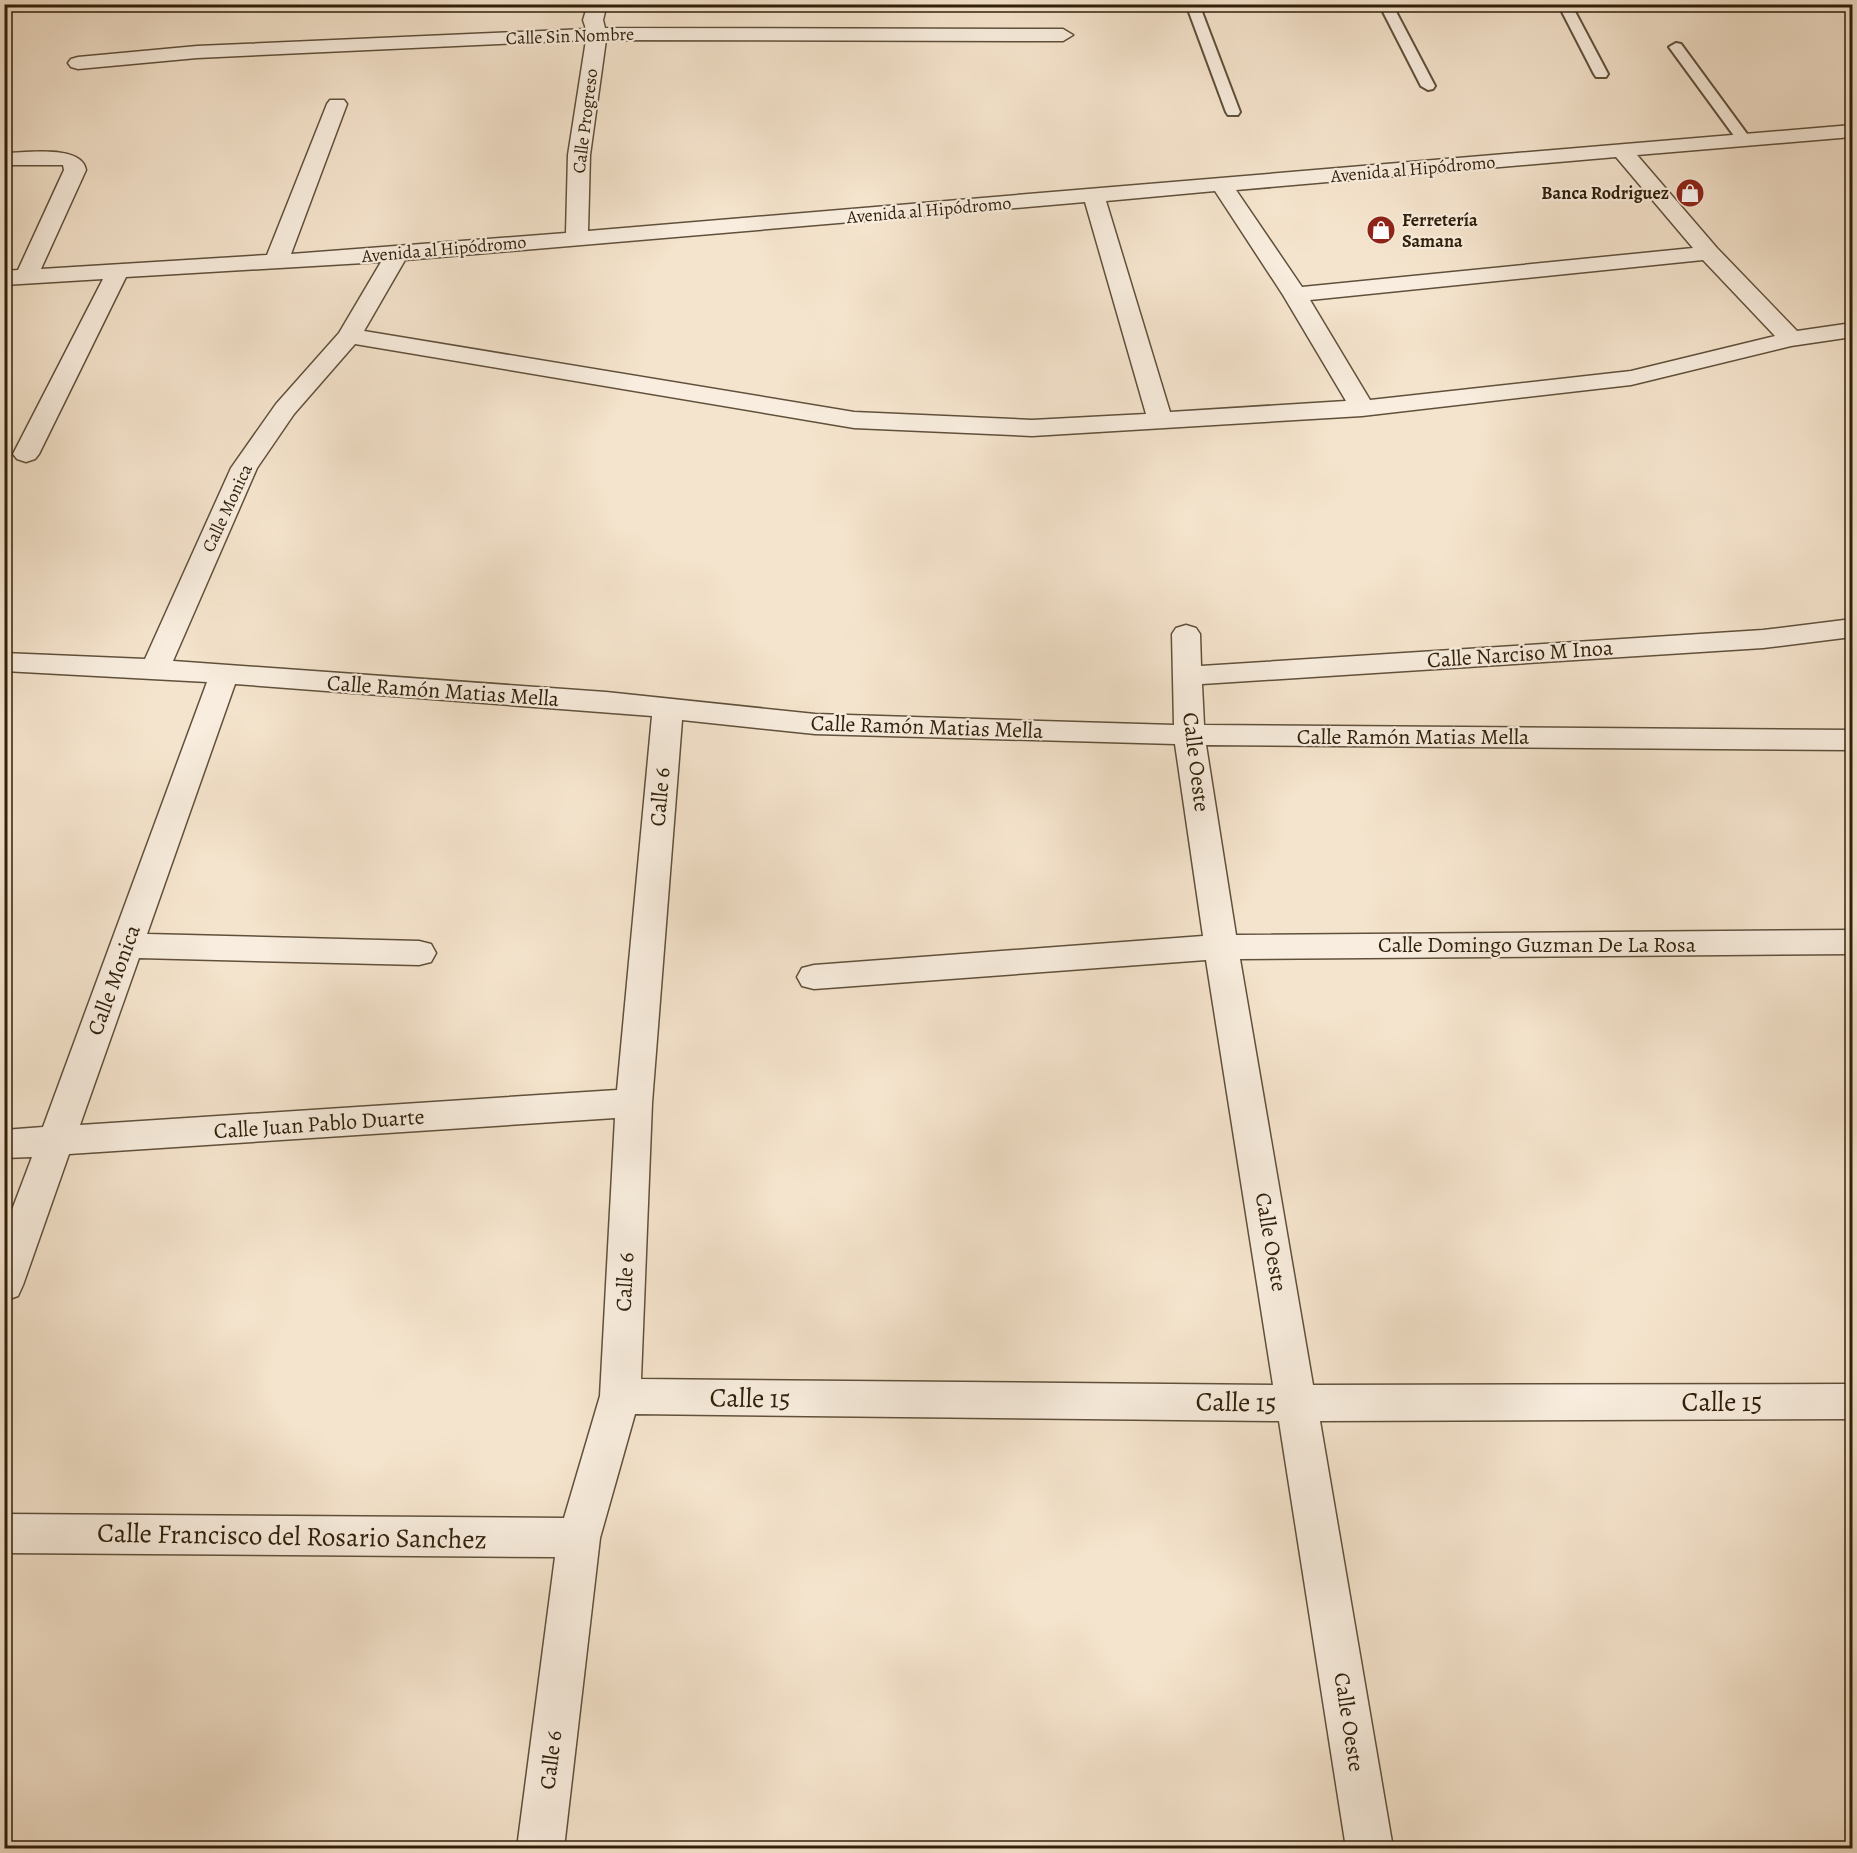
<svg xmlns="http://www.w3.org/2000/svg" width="1857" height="1853" font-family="Alegreya,serif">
  <rect width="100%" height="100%" fill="#f5e4cd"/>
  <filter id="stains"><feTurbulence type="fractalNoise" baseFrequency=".00333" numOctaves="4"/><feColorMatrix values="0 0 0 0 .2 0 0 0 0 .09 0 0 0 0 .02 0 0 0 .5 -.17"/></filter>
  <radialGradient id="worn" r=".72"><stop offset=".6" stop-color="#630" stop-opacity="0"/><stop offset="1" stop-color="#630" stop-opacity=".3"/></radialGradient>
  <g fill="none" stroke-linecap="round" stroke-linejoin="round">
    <g stroke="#60503b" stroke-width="4">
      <path id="service" d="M 1186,4 L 1199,4 L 1240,112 L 1238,115 L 1228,115 L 1226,112 Z
        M 1379,4 L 1392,4 L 1435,86 L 1433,89 L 1428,90 L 1421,86 Z
        M 1558,4 L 1571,4 L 1608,74 L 1606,77 L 1596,77 L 1594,74 Z
        M 1676,43 L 1681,44 L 1750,138 L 1750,144 L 1740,144 L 1669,47 Z"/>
    </g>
    <g stroke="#60503b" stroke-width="3">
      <path id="minor" d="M 588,4 L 607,4 L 603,20 L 605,28 L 1063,29 L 1073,35 L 1063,41 L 606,40 L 590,155 L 588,231 L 1852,125 L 1852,137 L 1637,155 L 1717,248 L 1797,331 L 1852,323 L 1852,337 L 1791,346 L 1631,385 L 1362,416 L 1032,436 L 854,428 L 355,344 L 294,414 L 257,468 L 173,661 L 606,692 L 815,714 L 1174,725 L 1172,634 L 1176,628 L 1186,625 L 1196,628 L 1200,634 L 1201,666 L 1763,630 L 1852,619 L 1852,637 L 1763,648 L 1202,684 L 1204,725 L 1852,730 L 1852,750 L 1206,745 L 1236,935 L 1852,930 L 1852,954 L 1240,959 L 1313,1385 L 1852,1384 L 1852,1419 L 1320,1421 L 1393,1848 L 1346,1848 L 1279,1421 L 635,1414 L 600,1538 L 564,1848 L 517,1848 L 555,1557 L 4,1553 L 4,1514 L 564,1518 L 600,1396 L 615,1118 L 69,1154 L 23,1285 L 18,1296 L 4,1301 L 4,1231 L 32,1157 L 4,1158 L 4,1130 L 43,1127 L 207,682 L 4,671 L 4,653 L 145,659 L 231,468 L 276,404 L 339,333 L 381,262 L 126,277 L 39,454 L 35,459 L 26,462 L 17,459 L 13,454 L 103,279 L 4,285 L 4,271 L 18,270 L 64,170 L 63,165 L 4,165 L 4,153 C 25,153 82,144 86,170 L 41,269 L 267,255 L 327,104 L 330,100 L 344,100 L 347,104 L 291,254 L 566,233 L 568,155 L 586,40 L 197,58 L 78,69 L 71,67 L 68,63 L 71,59 L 78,57 L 197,46 L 586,29 L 583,20 ZM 1616,157 L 1693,248 L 1302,287 L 1236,190 ZM 1215,191 L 1283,295 L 1346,401 L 1170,412 L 1106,201 ZM 1085,202 L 1146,414 L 1032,420 L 854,412 L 364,331 L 405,260 ZM 1703,260 L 1775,336 L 1631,371 L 1370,400 L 1310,300 ZM 235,684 L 652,716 L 617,1090 L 80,1125 L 139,958 L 419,965 L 431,962 L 436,953 L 431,944 L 419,941 L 147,934 ZM 682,720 L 815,734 L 1175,744 L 1203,936 L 814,965 L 802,968 L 797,977 L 802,986 L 814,989 L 1206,960 L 1273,1385 L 641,1379 L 652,1103 Z"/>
    </g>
    <use href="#service" fill="#f8edde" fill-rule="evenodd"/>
    <use href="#minor" fill="#f8edde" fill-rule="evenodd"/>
  </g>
  <defs>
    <g id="shop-disc" transform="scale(1.5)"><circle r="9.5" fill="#8f2418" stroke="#f8edde"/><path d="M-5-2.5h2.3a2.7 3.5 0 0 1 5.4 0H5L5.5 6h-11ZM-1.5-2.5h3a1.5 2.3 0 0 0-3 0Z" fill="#fff"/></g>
  </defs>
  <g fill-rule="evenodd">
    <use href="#shop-disc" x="1690" y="193"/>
    <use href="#shop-disc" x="1381" y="230"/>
  </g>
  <g text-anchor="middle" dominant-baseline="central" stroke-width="4.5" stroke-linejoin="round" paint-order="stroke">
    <g font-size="18" fill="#2f1f0a" stroke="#f8edde">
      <text transform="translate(570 36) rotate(-2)">Calle Sin Nombre</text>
      <text transform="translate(585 121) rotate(-83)">Calle Progreso</text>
      <text transform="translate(1413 169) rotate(-5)">Avenida al Hipódromo</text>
      <text transform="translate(929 210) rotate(-5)">Avenida al Hipódromo</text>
      <text transform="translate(444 249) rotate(-5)">Avenida al Hipódromo</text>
      <text transform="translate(227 508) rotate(-65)">Calle Monica</text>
    </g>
    <g font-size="18" font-weight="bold" fill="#2f1f0a" stroke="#f8edde" text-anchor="end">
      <text x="1669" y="193">Banca Rodriguez</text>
      <text x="1402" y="220" text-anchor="start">Ferretería<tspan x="1402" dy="21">Samana</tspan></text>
    </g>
    <g font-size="22" fill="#2f1f0a" stroke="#f8edde">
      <text transform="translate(1520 654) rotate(-4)">Calle Narciso M Inoa</text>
      <text transform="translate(443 691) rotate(4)">Calle Ramón Matias Mella</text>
      <text transform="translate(927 727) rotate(2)">Calle Ramón Matias Mella</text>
      <text x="1413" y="737">Calle Ramón Matias Mella</text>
      <text transform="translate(1196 762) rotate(83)">Calle Oeste</text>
      <text transform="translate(660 797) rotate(-85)">Calle 6</text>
      <text x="1537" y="945">Calle Domingo Guzman De La Rosa</text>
      <text transform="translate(114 980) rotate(-70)">Calle Monica</text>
      <text transform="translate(319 1124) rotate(-4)">Calle Juan Pablo Duarte</text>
      <text transform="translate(1271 1242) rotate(80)">Calle Oeste</text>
      <text transform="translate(625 1282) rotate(-87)">Calle 6</text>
      <text transform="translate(1349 1722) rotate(81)">Calle Oeste</text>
      <text transform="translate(551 1760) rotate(-83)">Calle 6</text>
    </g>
    <g font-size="27" fill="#2f1f0a" stroke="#f8edde">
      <text transform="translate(750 1398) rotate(1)">Calle 15</text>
      <text transform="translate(1236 1402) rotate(1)">Calle 15</text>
      <text x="1722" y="1402">Calle 15</text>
      <text transform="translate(292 1536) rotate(1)">Calle Francisco del Rosario Sanchez</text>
    </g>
  </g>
  <rect width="1857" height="1853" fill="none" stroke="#f5e4cd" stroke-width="24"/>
  <rect x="6" y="6" width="1845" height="1841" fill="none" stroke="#2f1f0a" stroke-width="3"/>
  <rect x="12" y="12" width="1833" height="1829" fill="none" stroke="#2f1f0a" stroke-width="1.5"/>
  <rect width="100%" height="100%" filter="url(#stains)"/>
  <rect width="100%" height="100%" fill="url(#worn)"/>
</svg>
